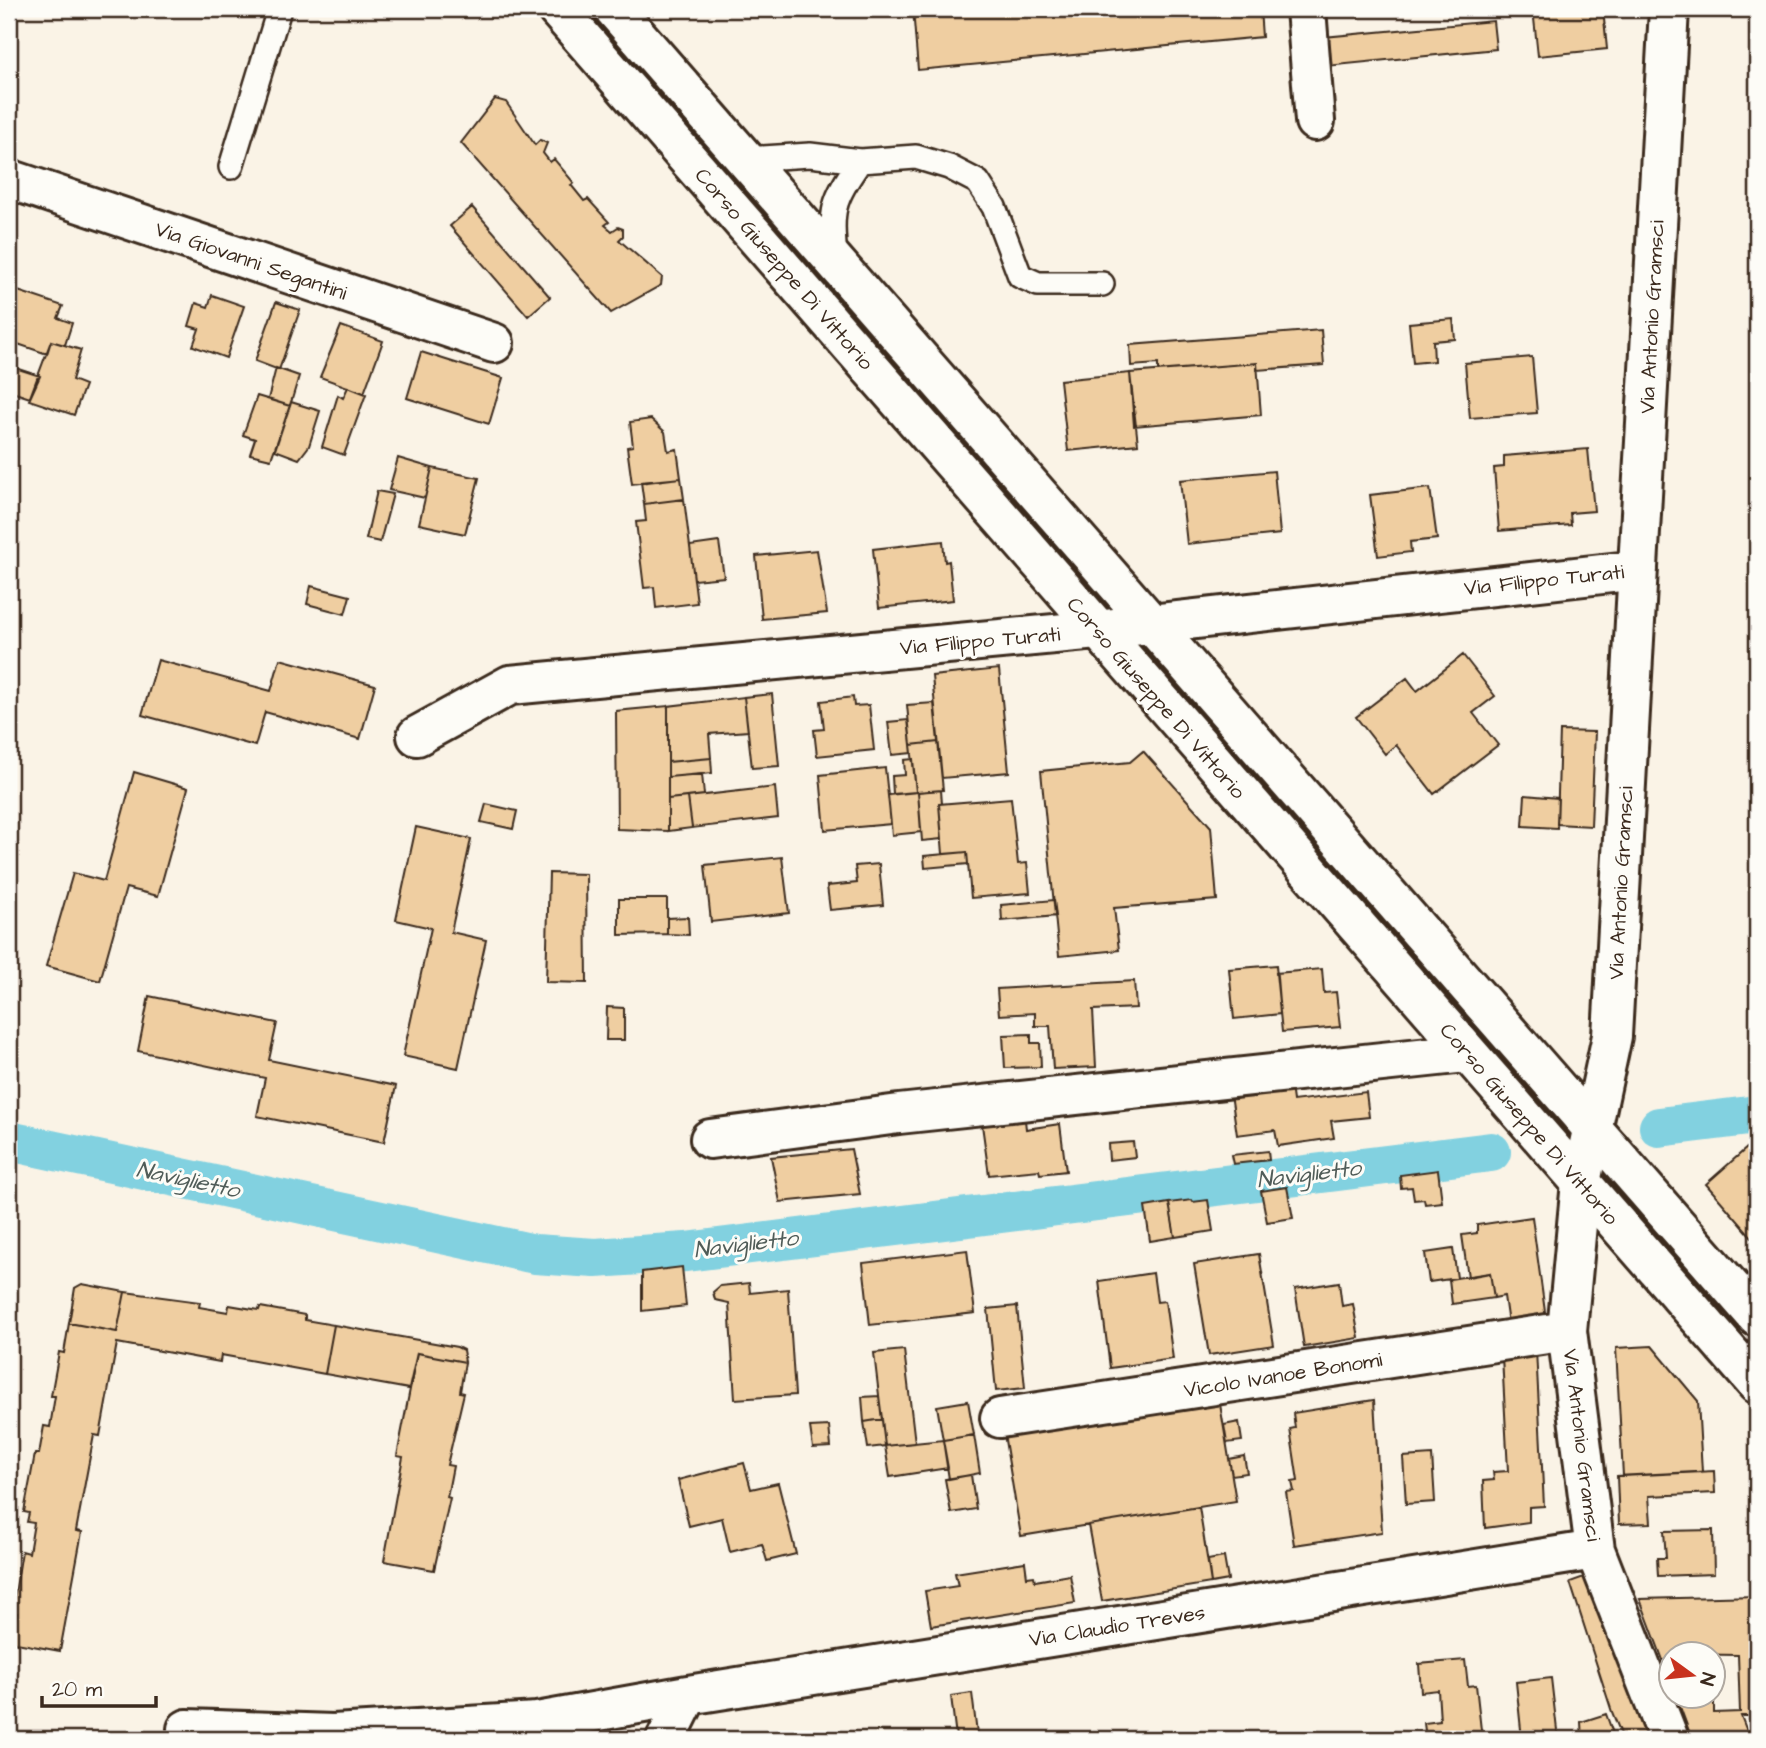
<svg xmlns="http://www.w3.org/2000/svg" width="1766" height="1748" font-family="'Architects Daughter',sans-serif">
  <rect width="100%" height="100%" fill="#faf3e6"/>
  <filter id="ink" filterUnits="userSpaceOnUse"><feTurbulence type="fractalNoise" baseFrequency=".0143" numOctaves="2"/><feDisplacementMap in="SourceGraphic" scale="14" xChannelSelector="R" yChannelSelector="G"/><feConvolveMatrix kernelMatrix="1 2 1 2 8 2 1 2 1" color-interpolation-filters="sRGB"/></filter>
  <g filter="url(#ink)">
    <g fill="none" stroke-linecap="round" stroke-linejoin="round">
      <path stroke="#82d1e0" stroke-width="40" d="M 1659,1127 L 1757,1115
        M 9,1141 L 535,1254 L 595,1258 L 686,1252 L 1491,1152"/>
    </g>
    <path fill="#efcea1" stroke="#3b2a1e" stroke-width="2" d="M 913,9 L 1260,9 L 1262,37 L 918,70 Z
      M 1533,9 L 1603,9 L 1607,49 L 1538,56 Z
      M 1493,21 L 1496,49 L 1327,66 L 1324,37 Z
      M 495,99 L 506,102 L 535,145 L 540,140 L 547,143 L 543,153 L 550,162 L 554,159 L 574,183 L 571,185 L 584,201 L 588,199 L 609,222 L 605,225 L 612,231 L 618,227 L 623,229 L 623,236 L 619,240 L 662,277 L 661,285 L 611,313 L 461,143 Z
      M 1757,119 L 1757,139 L 1751,137 Z
      M 472,207 L 550,297 L 528,316 L 450,226 Z
      M 9,288 L 63,306 L 58,318 L 72,323 L 65,345 L 51,341 L 47,354 L 9,341 Z
      M 212,295 L 244,306 L 226,358 L 193,346 L 199,329 L 189,326 L 196,303 L 208,307 Z
      M 276,302 L 300,310 L 279,370 L 255,361 Z
      M 1453,319 L 1455,339 L 1433,341 L 1434,361 L 1413,363 L 1409,323 Z
      M 341,326 L 383,341 L 364,393 L 320,377 Z
      M 1321,330 L 1324,365 L 1257,370 L 1257,363 L 1158,371 L 1158,364 L 1131,366 L 1130,345 Z
      M 51,341 L 81,350 L 72,380 L 85,385 L 74,415 L 29,400 Z
      M 421,352 L 503,378 L 489,424 L 407,398 Z
      M 1532,357 L 1537,413 L 1470,418 L 1465,363 Z
      M 1257,363 L 1261,415 L 1134,426 L 1130,373 Z
      M 9,366 L 40,376 L 30,398 L 9,391 Z
      M 276,368 L 299,376 L 290,406 L 268,399 Z
      M 1130,373 L 1138,444 L 1068,451 L 1060,380 Z
      M 348,387 L 366,394 L 344,455 L 322,447 L 338,395 L 343,398 Z
      M 257,396 L 290,406 L 271,459 L 250,454 L 255,439 L 243,435 Z
      M 291,402 L 320,411 L 309,446 L 299,459 L 275,450 Z
      M 651,419 L 665,432 L 668,451 L 677,449 L 681,478 L 632,484 L 627,447 L 633,446 L 630,422 Z
      M 1588,449 L 1594,511 L 1570,513 L 1571,525 L 1499,531 L 1494,468 L 1504,467 L 1504,456 Z
      M 398,458 L 432,468 L 425,498 L 389,490 Z
      M 432,468 L 479,478 L 465,534 L 419,524 Z
      M 1274,471 L 1280,534 L 1187,544 L 1180,480 Z
      M 681,478 L 684,499 L 644,504 L 641,482 Z
      M 1430,488 L 1437,539 L 1410,542 L 1411,552 L 1378,556 L 1370,495 Z
      M 377,491 L 393,494 L 380,542 L 366,539 Z
      M 684,499 L 697,603 L 656,608 L 654,587 L 644,588 L 636,522 L 646,521 L 644,504 Z
      M 943,541 L 945,562 L 949,561 L 953,600 L 879,608 L 873,549 Z
      M 719,542 L 724,577 L 694,580 L 690,546 Z
      M 817,550 L 827,613 L 762,619 L 756,556 Z
      M 311,586 L 350,596 L 345,614 L 307,604 Z
      M 1463,655 L 1495,696 L 1473,713 L 1498,745 L 1434,794 L 1396,745 L 1385,754 L 1356,717 L 1407,678 L 1417,691 Z
      M 280,659 L 375,685 L 360,739 L 265,712 L 255,746 L 142,715 L 158,660 L 271,691 Z
      M 999,669 L 1009,772 L 942,778 L 932,676 Z
      M 772,694 L 779,766 L 752,768 L 744,697 Z
      M 744,697 L 748,731 L 709,734 L 711,758 L 668,762 L 668,706 Z
      M 853,697 L 854,706 L 869,705 L 874,750 L 817,756 L 814,730 L 824,729 L 821,701 Z
      M 934,703 L 938,742 L 911,745 L 907,705 Z
      M 668,706 L 668,831 L 617,829 L 616,711 Z
      M 908,720 L 912,753 L 892,755 L 888,722 Z
      M 1560,731 L 1595,732 L 1591,826 L 1557,824 Z
      M 938,742 L 943,790 L 916,792 L 911,745 Z
      M 1143,751 L 1211,827 L 1217,900 L 1114,908 L 1119,950 L 1059,956 L 1041,771 L 1130,762 Z
      M 711,758 L 712,773 L 668,777 L 668,762 Z
      M 913,759 L 916,792 L 893,794 L 892,776 L 905,775 L 904,760 Z
      M 885,768 L 891,824 L 825,830 L 820,775 Z
      M 134,772 L 188,788 L 158,896 L 126,888 L 100,981 L 46,966 L 73,873 L 104,881 Z
      M 702,774 L 704,795 L 668,799 L 668,777 Z
      M 775,787 L 778,818 L 692,828 L 688,797 Z
      M 941,790 L 942,804 L 939,804 L 942,839 L 922,841 L 918,792 Z
      M 918,792 L 921,832 L 892,835 L 888,795 Z
      M 1525,795 L 1558,798 L 1557,828 L 1523,826 Z
      M 688,797 L 692,828 L 668,831 L 668,799 Z
      M 1011,798 L 1018,864 L 1027,863 L 1030,893 L 971,898 L 967,852 L 943,854 L 939,804 Z
      M 486,804 L 517,811 L 513,829 L 481,822 Z
      M 416,827 L 471,839 L 451,932 L 486,940 L 458,1068 L 403,1056 L 431,928 L 396,920 Z
      M 967,852 L 968,864 L 925,868 L 924,856 Z
      M 782,857 L 789,913 L 711,922 L 705,865 Z
      M 879,864 L 883,905 L 830,910 L 827,886 L 857,883 L 855,866 Z
      M 549,873 L 586,874 L 587,983 L 546,982 Z
      M 619,899 L 667,899 L 667,934 L 619,935 Z
      M 1054,900 L 1056,916 L 1002,921 L 1001,905 Z
      M 688,917 L 689,935 L 667,934 L 667,918 Z
      M 1276,965 L 1280,1014 L 1234,1019 L 1229,969 Z
      M 1322,969 L 1324,993 L 1336,992 L 1340,1027 L 1282,1032 L 1276,973 Z
      M 1134,981 L 1136,1008 L 1093,1010 L 1096,1067 L 1053,1069 L 1050,1026 L 1035,1026 L 1035,1013 L 999,1015 L 997,989 Z
      M 149,996 L 277,1023 L 269,1060 L 396,1086 L 384,1142 L 257,1116 L 265,1078 L 138,1051 Z
      M 607,1007 L 624,1008 L 624,1040 L 606,1040 Z
      M 1031,1034 L 1031,1043 L 1040,1043 L 1041,1067 L 1005,1068 L 1003,1035 Z
      M 1291,1086 L 1293,1101 L 1366,1092 L 1369,1117 L 1331,1121 L 1334,1138 L 1278,1146 L 1275,1130 L 1237,1135 L 1231,1094 Z
      M 1025,1120 L 1026,1129 L 1060,1124 L 1066,1171 L 1040,1174 L 1039,1170 L 989,1175 L 982,1125 Z
      M 1133,1142 L 1135,1157 L 1109,1160 L 1108,1144 Z
      M 1748,1147 L 1757,1157 L 1757,1243 L 1706,1184 Z
      M 851,1149 L 860,1194 L 780,1202 L 771,1157 Z
      M 1268,1151 L 1269,1160 L 1233,1164 L 1231,1155 Z
      M 1438,1170 L 1442,1202 L 1425,1204 L 1424,1199 L 1414,1200 L 1412,1187 L 1401,1188 L 1400,1175 Z
      M 1287,1187 L 1293,1218 L 1267,1222 L 1261,1191 Z
      M 1192,1200 L 1193,1202 L 1208,1200 L 1213,1231 L 1175,1237 L 1169,1203 Z
      M 1169,1203 L 1175,1237 L 1150,1241 L 1145,1207 Z
      M 1532,1217 L 1546,1319 L 1508,1324 L 1504,1296 L 1494,1298 L 1490,1273 L 1468,1277 L 1462,1235 L 1477,1233 L 1477,1225 Z
      M 1453,1249 L 1457,1278 L 1429,1282 L 1425,1253 Z
      M 967,1250 L 975,1313 L 870,1325 L 863,1263 Z
      M 1259,1254 L 1274,1345 L 1209,1355 L 1194,1264 Z
      M 682,1267 L 686,1306 L 642,1311 L 642,1272 Z
      M 1153,1273 L 1157,1302 L 1165,1301 L 1173,1359 L 1110,1368 L 1099,1281 Z
      M 1490,1273 L 1494,1298 L 1452,1304 L 1449,1279 Z
      M 1339,1282 L 1342,1306 L 1353,1304 L 1359,1338 L 1304,1347 L 1295,1289 Z
      M 749,1283 L 750,1293 L 788,1289 L 795,1395 L 735,1399 L 729,1303 L 715,1300 L 713,1292 L 720,1286 Z
      M 82,1284 L 125,1292 L 117,1332 L 69,1323 L 75,1288 Z
      M 125,1292 L 200,1302 L 199,1307 L 228,1312 L 229,1305 L 259,1310 L 260,1307 L 305,1315 L 305,1320 L 334,1325 L 325,1374 L 221,1355 L 220,1362 L 117,1343 L 100,1436 L 94,1435 L 76,1531 L 82,1532 L 60,1651 L 11,1642 L 17,1613 L 12,1612 L 22,1551 L 29,1553 L 34,1523 L 27,1522 L 29,1513 L 24,1512 L 35,1454 L 39,1454 L 44,1426 L 50,1427 L 55,1396 L 51,1396 L 59,1352 L 64,1353 L 69,1323 L 117,1332 Z
      M 1017,1306 L 1025,1388 L 996,1391 L 988,1309 Z
      M 334,1325 L 457,1347 L 463,1350 L 465,1362 L 417,1353 L 409,1389 L 325,1374 Z
      M 1652,1346 L 1698,1401 L 1702,1472 L 1623,1476 L 1616,1348 Z
      M 904,1350 L 915,1443 L 885,1446 L 874,1353 Z
      M 1536,1350 L 1544,1506 L 1529,1507 L 1529,1522 L 1485,1528 L 1483,1481 L 1494,1480 L 1493,1472 L 1508,1471 L 1502,1356 Z
      M 417,1353 L 465,1362 L 460,1392 L 464,1393 L 447,1465 L 453,1466 L 447,1497 L 450,1498 L 434,1570 L 384,1561 L 403,1457 L 397,1456 Z
      M 879,1396 L 882,1419 L 864,1422 L 862,1397 Z
      M 1219,1398 L 1236,1501 L 1021,1536 L 1004,1434 Z
      M 1374,1400 L 1382,1532 L 1294,1545 L 1286,1492 L 1294,1491 L 1292,1482 L 1298,1481 L 1290,1429 L 1295,1428 L 1293,1413 Z
      M 968,1401 L 974,1435 L 943,1440 L 937,1406 Z
      M 882,1419 L 885,1446 L 868,1448 L 864,1422 Z
      M 1239,1422 L 1242,1441 L 1227,1443 L 1224,1425 Z
      M 829,1426 L 831,1447 L 813,1448 L 810,1427 Z
      M 974,1435 L 980,1473 L 949,1479 L 943,1440 Z
      M 943,1440 L 948,1468 L 890,1477 L 885,1446 Z
      M 1432,1455 L 1435,1502 L 1406,1504 L 1403,1457 Z
      M 1244,1456 L 1247,1473 L 1232,1475 L 1229,1459 Z
      M 744,1463 L 751,1489 L 778,1483 L 796,1554 L 767,1561 L 762,1544 L 730,1552 L 722,1518 L 689,1526 L 678,1480 Z
      M 1714,1471 L 1715,1493 L 1649,1496 L 1651,1523 L 1619,1524 L 1617,1476 Z
      M 971,1475 L 976,1509 L 951,1513 L 945,1479 Z
      M 1199,1507 L 1211,1583 L 1102,1601 L 1088,1525 Z
      M 1713,1530 L 1714,1574 L 1658,1576 L 1657,1558 L 1666,1558 L 1664,1531 Z
      M 1224,1557 L 1228,1580 L 1211,1583 L 1208,1560 Z
      M 1025,1562 L 1027,1577 L 1034,1576 L 1035,1581 L 1070,1575 L 1075,1603 L 931,1626 L 925,1591 L 958,1586 L 955,1573 Z
      M 1595,1573 L 1655,1734 L 1623,1739 L 1612,1712 L 1570,1582 Z
      M 1757,1596 L 1757,1716 L 1741,1716 L 1750,1739 L 1692,1739 L 1676,1696 L 1714,1696 L 1714,1685 L 1714,1713 L 1740,1712 L 1738,1655 L 1672,1654 L 1672,1684 L 1640,1599 Z
      M 1465,1660 L 1468,1686 L 1476,1685 L 1482,1739 L 1426,1739 L 1424,1723 L 1440,1721 L 1438,1690 L 1421,1692 L 1419,1664 Z
      M 1551,1678 L 1558,1739 L 1522,1739 L 1516,1682 Z
      M 972,1693 L 977,1734 L 956,1737 L 951,1696 Z
      M 1606,1714 L 1615,1739 L 1582,1739 L 1581,1722 Z"/>
    <g fill="none" stroke-linecap="round" stroke-linejoin="round">
      <g stroke="#3b2a1e" stroke-width="28">
        <path id="service" d="M 745,159 L 810,155 L 860,161 L 916,157 L 949,167 L 978,182 L 994,207 L 1020,276 L 1038,284 L 1102,284
          M 231,167 L 278,13
          M 835,259 C 831,209 831,203 860,161"/>
      </g>
      <g stroke="#3b2a1e" stroke-width="44">
        <path id="minor" d="M 1306,9 L 1315,121
          M 9,179 L 494,343
          M 417,736 L 510,685 L 1097,630 L 1638,570
          M 710,1139 L 899,1114 L 1466,1053
          M 1000,1418 L 1567,1331
          M 187,1729 L 333,1734 L 537,1722 L 688,1695
          M 666,1739 L 688,1695 L 1595,1550
          M 1669,1739 L 1595,1550 L 1567,1331 L 1581,1182 L 1612,1036 L 1669,9"/>
      </g>
      <g stroke="#3b2a1e" stroke-width="44">
        <path id="secondary" d="M 557,9 L 1757,1384
          M 614,9 L 1757,1317"/>
      </g>
      <use href="#service" stroke="#fdfcf7" stroke-width="23"/>
      <use href="#minor" stroke="#fdfcf7" stroke-width="38"/>
      <use href="#secondary" stroke="#fdfcf7" stroke-width="38"/>
    </g>
  </g>
  <g text-anchor="middle" dominant-baseline="central" stroke-width="6" stroke-linejoin="round" paint-order="stroke">
    <g font-size="21" fill="#3b2a1e" stroke="#fdfcf7">
      <text transform="translate(251 261) rotate(19)">Via Giovanni Segantini</text>
      <text transform="translate(784 269) rotate(49)">Corso Giuseppe Di Vittorio</text>
      <text transform="translate(1652 317) rotate(-87)">Via Antonio Gramsci</text>
      <text transform="translate(1544 580) rotate(-6)">Via Filippo Turati</text>
      <text transform="translate(980 641) rotate(-5)">Via Filippo Turati</text>
      <text transform="translate(1156 698) rotate(49)">Corso Giuseppe Di Vittorio</text>
      <text transform="translate(1621 883) rotate(-87)">Via Antonio Gramsci</text>
      <text transform="translate(1529 1124) rotate(49)">Corso Giuseppe Di Vittorio</text>
      <text transform="translate(1283 1375) rotate(-9)">Vicolo Ivanoe Bonomi</text>
      <text transform="translate(1582 1445) rotate(83)">Via Antonio Gramsci</text>
      <text transform="translate(1117 1626) rotate(-9)">Via Claudio Treves</text>
    </g>
    <g font-size="23" font-style="italic" fill="#505c58" stroke="#fdfcf7">
      <text transform="translate(1309 1174) rotate(-7)">Naviglietto</text>
      <text transform="translate(188 1180) rotate(12)">Naviglietto</text>
      <text transform="translate(746 1244) rotate(-7)">Naviglietto</text>
    </g>
  </g>
  <rect width="1766" height="1748" fill="none" stroke="#fdfcf7" stroke-width="35"/>
  <rect x="18" y="18" width="1731" height="1713" fill="none" stroke="#3b2a1e" stroke-width="2.5" filter="url(#ink)"/>
  <g transform="translate(1692 1675) rotate(105)"><circle r="33" fill="#fdfcf7" stroke="#afa8a0" stroke-width="2"/>
  <path d="M0-5L12 26L0 18L-12 26Z" fill="#c8321e"/>
  <text y="-10" font-size="19" font-weight="bold" text-anchor="middle" fill="#3b2a1e">N</text>
  </g>
  <path d="M42 1696v10h114v-10" fill="none" stroke="#3b2a1e" stroke-width="3.5"/>
  <text x="52" y="1696" font-size="21" fill="#3b2a1e" stroke="#fdfcf7" stroke-width="5" paint-order="stroke">20 m</text>
</svg>
